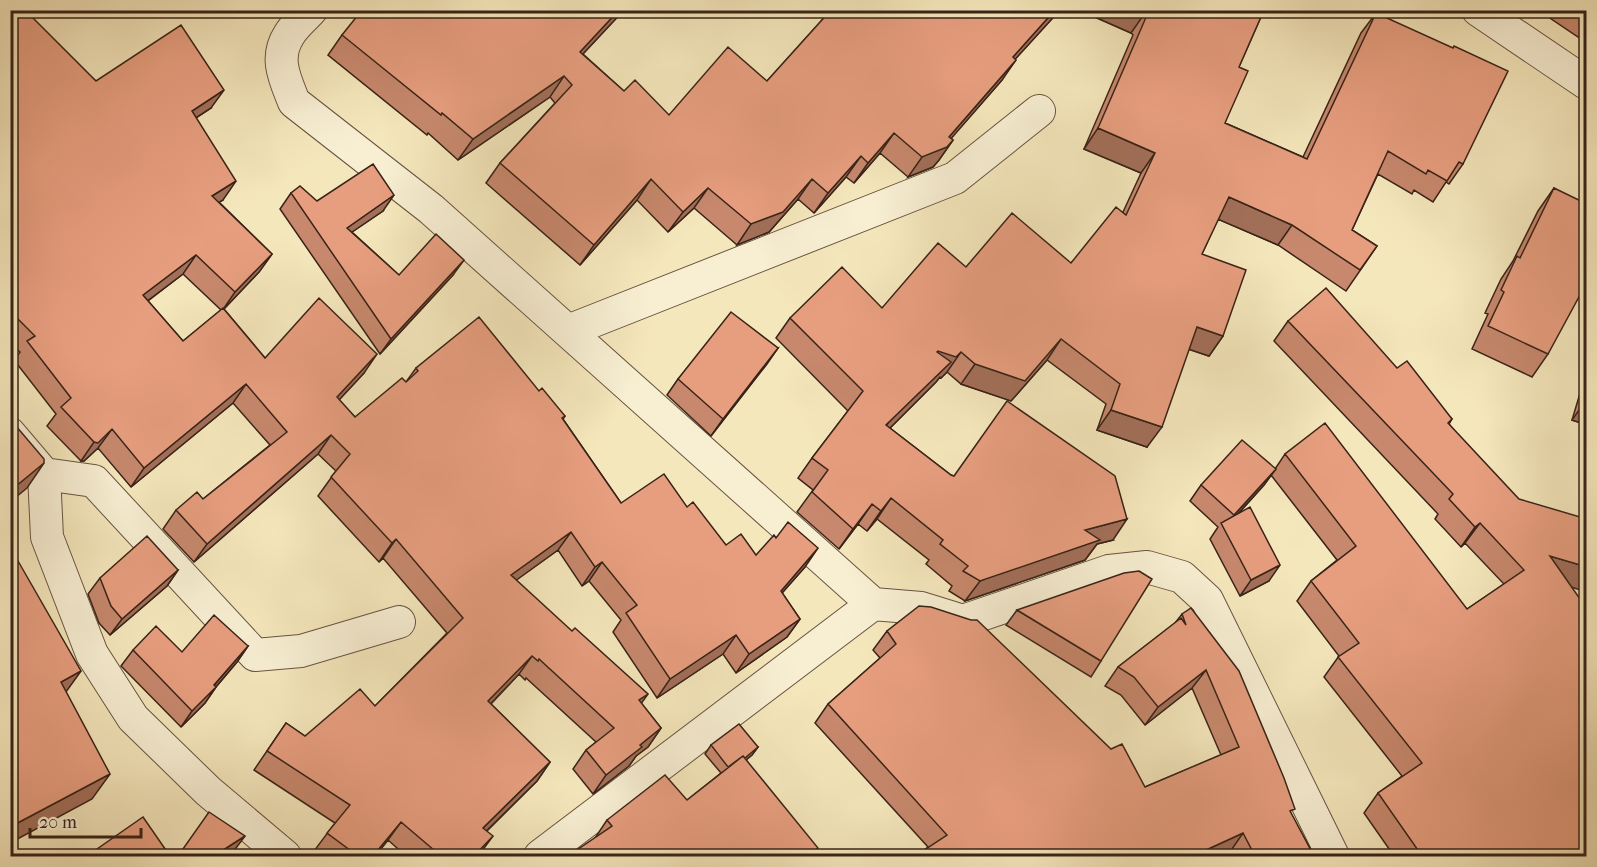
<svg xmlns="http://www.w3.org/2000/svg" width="1597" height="867" font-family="'IM FELL French Canon',serif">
  <rect width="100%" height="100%" fill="#f5e7bc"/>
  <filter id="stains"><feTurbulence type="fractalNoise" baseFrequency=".00333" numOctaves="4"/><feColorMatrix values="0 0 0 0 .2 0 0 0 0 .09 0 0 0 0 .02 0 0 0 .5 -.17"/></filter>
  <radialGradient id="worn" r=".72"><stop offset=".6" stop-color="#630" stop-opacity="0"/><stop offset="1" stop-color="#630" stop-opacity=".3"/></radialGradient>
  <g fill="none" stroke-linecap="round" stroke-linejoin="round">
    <g stroke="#685441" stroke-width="34">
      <path id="street" d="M 311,10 C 304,18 294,26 289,35 C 274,58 285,79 294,102 L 431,209 L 873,604
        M 1478,10 L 1586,83
        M 568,331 L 955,178 L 1039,111
        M 10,434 L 44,474 L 47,537 L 92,654 L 133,718 L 208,791 L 285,856
        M 44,474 L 94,481 L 255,655 L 301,651 L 399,622
        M 540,856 L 873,604 L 921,608 L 963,621 L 1109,571 L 1147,567 L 1182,577 L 1207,600 L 1333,856"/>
    </g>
    <use href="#street" stroke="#f8efd3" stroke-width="32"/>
  </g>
  <path fill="#c7886d" stroke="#392318" stroke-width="1.5" fill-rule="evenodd" d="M 10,10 L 96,81 L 211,108 L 196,118 L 223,200 L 219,202 L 272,254 L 259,272 L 224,309 L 265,358 L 364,373 L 339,400 L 355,417 L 406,382 L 416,368 L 539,391 L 565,416 L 563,419 L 621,503 L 687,507 L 726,545 L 756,555 L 805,567 L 782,593 L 800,619 L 787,637 L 736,673 L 723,654 L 657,698 L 613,632 L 621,620 L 589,581 L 582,586 L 558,550 L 516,580 L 641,703 L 661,728 L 648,747 L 636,756 L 629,766 L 593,794 L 573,769 L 586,750 L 596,742 L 526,678 L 525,680 L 519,674 L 491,704 L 550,762 L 537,781 L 487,831 L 478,856 L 406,856 L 388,840 L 375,856 L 321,856 L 314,851 L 335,823 L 254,770 L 286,723 L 305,736 L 375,706 L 447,633 L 383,558 L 379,562 L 318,496 L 336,471 L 318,454 L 194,562 L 163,529 L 176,510 L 203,499 L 270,445 L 233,403 L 131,487 L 98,448 L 84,461 L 81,461 L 47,426 L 56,414 L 14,360 L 20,352 L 10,343 ZM 183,274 L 221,310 L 183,341 L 148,301 Z
    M 420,10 L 624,10 L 583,54 L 624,91 L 669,115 L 767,81 L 831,10 L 1060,10 L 1015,59 L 1002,80 L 951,138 L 953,140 L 939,160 L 933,167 L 908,177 L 880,153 L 854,183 L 846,177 L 814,213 L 798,199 L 769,232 L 737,245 L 694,208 L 668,232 L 637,200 L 580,265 L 486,183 L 500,163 L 555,103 L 550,97 L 458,160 L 428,133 L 427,135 L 328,55 L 342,35 L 419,12 Z
    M 1079,10 L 1264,10 L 1239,67 L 1225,123 L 1303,157 L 1361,33 L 1376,13 L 1463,164 L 1449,184 L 1446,182 L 1433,202 L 1414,190 L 1412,194 L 1378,174 L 1352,230 L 1377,246 L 1346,291 L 1278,245 L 1218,219 L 1202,254 L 1223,336 L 1209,356 L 1189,349 L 1147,447 L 1097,430 L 1106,404 L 1047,360 L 1011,401 L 961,384 L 947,372 L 941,378 L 940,377 L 936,382 L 890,428 L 951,475 L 1113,540 L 1097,544 L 1085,560 L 965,601 L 949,591 L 952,586 L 926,564 L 929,560 L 877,519 L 867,531 L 858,524 L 839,549 L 797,512 L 813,490 L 798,478 L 812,458 L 848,411 L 776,338 L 790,318 L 882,308 L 966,267 L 1071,263 L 1123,212 L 1141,173 L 1084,149 L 1133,35 L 1131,33 Z
    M 1538,10 L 1587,10 L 1587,43 Z
    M 1554,188 L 1583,220 L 1548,354 L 1532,377 L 1472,349 L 1488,314 L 1485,313 L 1501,279 L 1513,261 L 1538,211 Z
    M 291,193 L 317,201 L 383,211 L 352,232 L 399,275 L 453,275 L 380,354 L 280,209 Z
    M 1288,321 L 1397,368 L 1452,419 L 1449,424 L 1572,587 L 1587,856 L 1394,856 L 1364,813 L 1378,793 L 1402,776 L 1324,677 L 1339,656 L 1297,601 L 1311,581 L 1337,560 L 1271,475 L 1264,485 L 1239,513 L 1269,581 L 1240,596 L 1210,539 L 1218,527 L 1190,501 L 1201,485 L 1275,469 L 1285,454 L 1467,609 L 1504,584 L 1465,543 L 1461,547 L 1435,519 L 1438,514 L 1274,341 Z
    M 778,348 L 711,436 L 667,395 L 678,379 Z
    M 1587,370 L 1587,425 L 1572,420 Z
    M 178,570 L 167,586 L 110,635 L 99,623 L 88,594 L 100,578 Z
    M 1017,610 L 1101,661 L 1091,677 L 1006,625 Z
    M 1182,614 L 1314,856 L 1232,856 L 1230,852 L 1220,856 L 917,856 L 920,853 L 928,847 L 815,723 L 828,704 L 880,658 L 873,650 L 887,631 L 1145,787 L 1221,755 L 1192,688 L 1145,725 L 1121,695 L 1105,686 L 1118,667 L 1175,623 Z
    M 248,646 L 237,662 L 216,687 L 205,703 L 181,727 L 121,666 L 133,650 L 182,652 Z
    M 711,745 L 758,747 L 752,755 L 746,760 L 812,856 L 595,838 L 607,820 L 687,800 L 721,773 L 705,754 Z"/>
  <path fill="#a26f59" stroke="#392318" stroke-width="1.5" d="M 619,10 L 624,10 L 566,72 L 580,52 Z
    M 1055,10 L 1060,10 L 999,77 L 1013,57 Z
    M 1079,10 L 1140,10 L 1145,13 L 1131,33 Z
    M 1016,60 L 1002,80 L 942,149 L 953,140 L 939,160 L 933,167 L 908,177 L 922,157 L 949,137 Z
    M 564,76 L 550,97 L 458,160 L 473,139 Z
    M 224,90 L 211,108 L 179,129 L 192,111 Z
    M 1098,128 L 1155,153 L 1141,173 L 1084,149 Z
    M 894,133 L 880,153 L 854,183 L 868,163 Z
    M 861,156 L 846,177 L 814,213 L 828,193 Z
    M 651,179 L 637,200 L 580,265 L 594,245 Z
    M 812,179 L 798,199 L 769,232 L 737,245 L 751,224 Z
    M 236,181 L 223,200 L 199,215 L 212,196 Z
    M 708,188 L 694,208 L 668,232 L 683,212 Z
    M 394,195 L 383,211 L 336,243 L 347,228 Z
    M 1229,197 L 1292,225 L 1278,245 L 1215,218 Z
    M 272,254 L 259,272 L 222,311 L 235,292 Z
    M 196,255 L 183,274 L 130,314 L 143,295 Z
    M 464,260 L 453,275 L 380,354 L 391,339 Z
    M 1197,327 L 1223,336 L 1209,356 L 1182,347 Z
    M 1061,339 L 1047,360 L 1011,401 L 961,384 L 975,364 Z
    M 778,348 L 767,364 L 711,436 L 723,419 Z
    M 938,351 L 961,352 L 947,372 L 941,378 L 940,377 L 936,382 L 872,446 Z
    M 377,354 L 364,373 L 324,416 L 337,397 Z
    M 246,384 L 233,403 L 131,487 L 144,468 Z
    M 1586,400 L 1587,425 L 1572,420 Z
    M 1111,410 L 1162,427 L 1147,447 L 1097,430 Z
    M 112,429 L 98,448 L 84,461 L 81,461 L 94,442 Z
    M 331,435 L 318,454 L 194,562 L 207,544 Z
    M 44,463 L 27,488 L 10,502 L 10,491 Z
    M 1276,469 L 1264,485 L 1224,529 L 1234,515 Z
    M 891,498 L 877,519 L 867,531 L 881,511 Z
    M 872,504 L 858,524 L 839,549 L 853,529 Z
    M 1127,519 L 1113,540 L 1097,544 L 1085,560 L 965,601 L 980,581 L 1085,530 Z
    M 1480,523 L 1465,543 L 1461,547 L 1475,527 Z
    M 571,532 L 558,550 L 497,594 L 511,575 Z
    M 396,539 L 383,558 L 379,562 L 392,543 Z
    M 818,548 L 805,567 L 767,610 L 781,591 Z
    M 1550,556 L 1587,567 L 1587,592 L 1535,576 Z
    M 602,562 L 589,581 L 582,586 L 595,567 Z
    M 1280,565 L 1269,581 L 1240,596 L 1251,580 Z
    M 178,570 L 167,586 L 110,635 L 122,619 Z
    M 800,619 L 787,637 L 736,673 L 749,654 Z
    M 736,635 L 723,654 L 657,698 L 670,679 Z
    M 248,646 L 237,662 L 209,695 L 216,687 L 205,703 L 181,727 L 192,711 Z
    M 532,656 L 519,674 L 475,720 L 488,701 Z
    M 1206,670 L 1192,688 L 1145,725 L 1158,707 Z
    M 81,671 L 63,696 L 61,682 Z
    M 648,694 L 635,712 L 639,700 Z
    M 661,728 L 648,747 L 636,756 L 629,766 L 593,794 L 606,775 L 640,745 Z
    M 758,747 L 752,755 L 724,778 L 730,769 Z
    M 550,762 L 537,781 L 470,847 L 483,828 Z
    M 110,774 L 92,799 L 10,843 L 10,827 Z
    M 401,822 L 388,840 L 375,856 L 373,856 Z
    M 1243,833 L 1230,852 L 1220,856 L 1193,856 Z
    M 245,836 L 230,856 L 214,856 Z
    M 493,836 L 479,855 L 478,856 L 474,856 Z
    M 818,848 L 812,856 L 807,856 Z"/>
  <path fill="#e79e7f" stroke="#392318" stroke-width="1.5" d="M 10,10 L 25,10 L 96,81 L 181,25 L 224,90 L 192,111 L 236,181 L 212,196 L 272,254 L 235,292 L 196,255 L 143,295 L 183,341 L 223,308 L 265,358 L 319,298 L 377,354 L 337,397 L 355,417 L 402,378 L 406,382 L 418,371 L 416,368 L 479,317 L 539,391 L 542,388 L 565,416 L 562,418 L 621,503 L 664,474 L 687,507 L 693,502 L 726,545 L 741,534 L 756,555 L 774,535 L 776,538 L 788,522 L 818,548 L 781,591 L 800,619 L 749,654 L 736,635 L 670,679 L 626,613 L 637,605 L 602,562 L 595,567 L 571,532 L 511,575 L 572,631 L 575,628 L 648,694 L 639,700 L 661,728 L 640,745 L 642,747 L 606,775 L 586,750 L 614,728 L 539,659 L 538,661 L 532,656 L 488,701 L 550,762 L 483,828 L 493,836 L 474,856 L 441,856 L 401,822 L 373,856 L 358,856 L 327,833 L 350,805 L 267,751 L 286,723 L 305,736 L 360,689 L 375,706 L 463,618 L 396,539 L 392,543 L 331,477 L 350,454 L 331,435 L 207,544 L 176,510 L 197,492 L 203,499 L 287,432 L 246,384 L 144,468 L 112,429 L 98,443 L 94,442 L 61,407 L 71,398 L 27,341 L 35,336 L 10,311 Z
    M 362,10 L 417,10 L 419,12 L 420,10 L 619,10 L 580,52 L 624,91 L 635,80 L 669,115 L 728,47 L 767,81 L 831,10 L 1055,10 L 1013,57 L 1016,60 L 949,137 L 953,140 L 947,147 L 922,157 L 894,133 L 868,163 L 861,156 L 828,193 L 812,179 L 783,212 L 751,224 L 708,188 L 683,212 L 651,179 L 594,245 L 500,163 L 572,85 L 564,76 L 473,139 L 442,113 L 441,115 L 342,35 Z
    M 1140,10 L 1264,10 L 1239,67 L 1248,71 L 1225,123 L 1307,159 L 1376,13 L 1453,48 L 1454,46 L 1508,71 L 1463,164 L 1459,162 L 1447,181 L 1428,170 L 1426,174 L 1388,151 L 1352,230 L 1377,246 L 1360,270 L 1292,225 L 1229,197 L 1202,254 L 1246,270 L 1223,336 L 1197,327 L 1162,427 L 1111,410 L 1120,384 L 1061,339 L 1025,381 L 975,364 L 961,352 L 956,357 L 938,351 L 937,352 L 951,362 L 886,425 L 951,475 L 954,476 L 1007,401 L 1115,476 L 1127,519 L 1085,530 L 1100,540 L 980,581 L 963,571 L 968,566 L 940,544 L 943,540 L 891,498 L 881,511 L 872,504 L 853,529 L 812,492 L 828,470 L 812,458 L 863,391 L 790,318 L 842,267 L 882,308 L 938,243 L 966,267 L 1012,213 L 1071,263 L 1116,207 L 1126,215 L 1155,153 L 1098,128 L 1147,15 L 1145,13 Z
    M 1571,10 L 1587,10 L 1587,21 Z
    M 373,164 L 394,195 L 347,228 L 399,275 L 436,234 L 464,260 L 391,339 L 291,193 L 300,186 L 317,201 Z
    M 1554,188 L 1587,204 L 1587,212 L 1583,220 L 1587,221 L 1587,282 L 1548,354 L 1488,326 L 1504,292 L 1501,290 L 1517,256 L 1520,258 Z
    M 1326,288 L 1397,368 L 1407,361 L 1452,419 L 1448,423 L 1519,499 L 1587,519 L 1587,567 L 1550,556 L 1587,609 L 1587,856 L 1422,856 L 1378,793 L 1422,763 L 1338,657 L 1359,643 L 1311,581 L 1356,546 L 1285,454 L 1325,423 L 1467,609 L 1524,570 L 1480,523 L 1475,527 L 1449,499 L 1453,494 L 1288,321 Z
    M 731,312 L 778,348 L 723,419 L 678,379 Z
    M 10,419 L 44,459 L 44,463 L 10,491 Z
    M 1242,440 L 1276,469 L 1234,515 L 1201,485 Z
    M 1250,507 L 1280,565 L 1251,580 L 1221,523 Z
    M 147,536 L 178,570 L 122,619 L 111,606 L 100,578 Z
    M 10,547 L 81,671 L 61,682 L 110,774 L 10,827 Z
    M 1139,571 L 1152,579 L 1101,661 L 1017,610 L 1124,573 Z
    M 919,606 L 931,607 L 971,620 L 977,620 L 1111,749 L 1122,744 L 1145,787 L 1239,747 L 1206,670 L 1158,707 L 1134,677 L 1118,667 L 1181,618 L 1186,625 L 1182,614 L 1191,608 L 1239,671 L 1284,778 L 1295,809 L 1290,811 L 1314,856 L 1255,856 L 1243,833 L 1193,856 L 922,856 L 920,853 L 947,835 L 828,704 L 896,644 L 887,631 Z
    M 214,615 L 248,646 L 214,685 L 216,687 L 192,711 L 133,650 L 156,626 L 182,652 Z
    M 739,724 L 758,747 L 745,758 L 743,756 L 728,767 L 711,745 Z
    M 743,756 L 818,848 L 807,856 L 568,856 L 612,826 L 607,820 L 665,775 L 687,800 Z
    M 209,812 L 245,836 L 214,856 L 178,856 Z
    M 143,817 L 170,856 L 87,856 Z"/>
  <rect width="1597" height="867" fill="none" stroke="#f5e7bc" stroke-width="36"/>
  <rect x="12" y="12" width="1573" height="843" fill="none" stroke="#392318" stroke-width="3"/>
  <rect x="18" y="18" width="1561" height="831" fill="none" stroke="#392318" stroke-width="1.5"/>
  <path d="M30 828v9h111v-9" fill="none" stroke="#392318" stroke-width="3"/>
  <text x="39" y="828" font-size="18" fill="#392318" stroke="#f8efd3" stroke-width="4.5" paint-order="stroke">20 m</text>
  <rect width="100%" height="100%" filter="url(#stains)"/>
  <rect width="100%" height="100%" fill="url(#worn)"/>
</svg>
